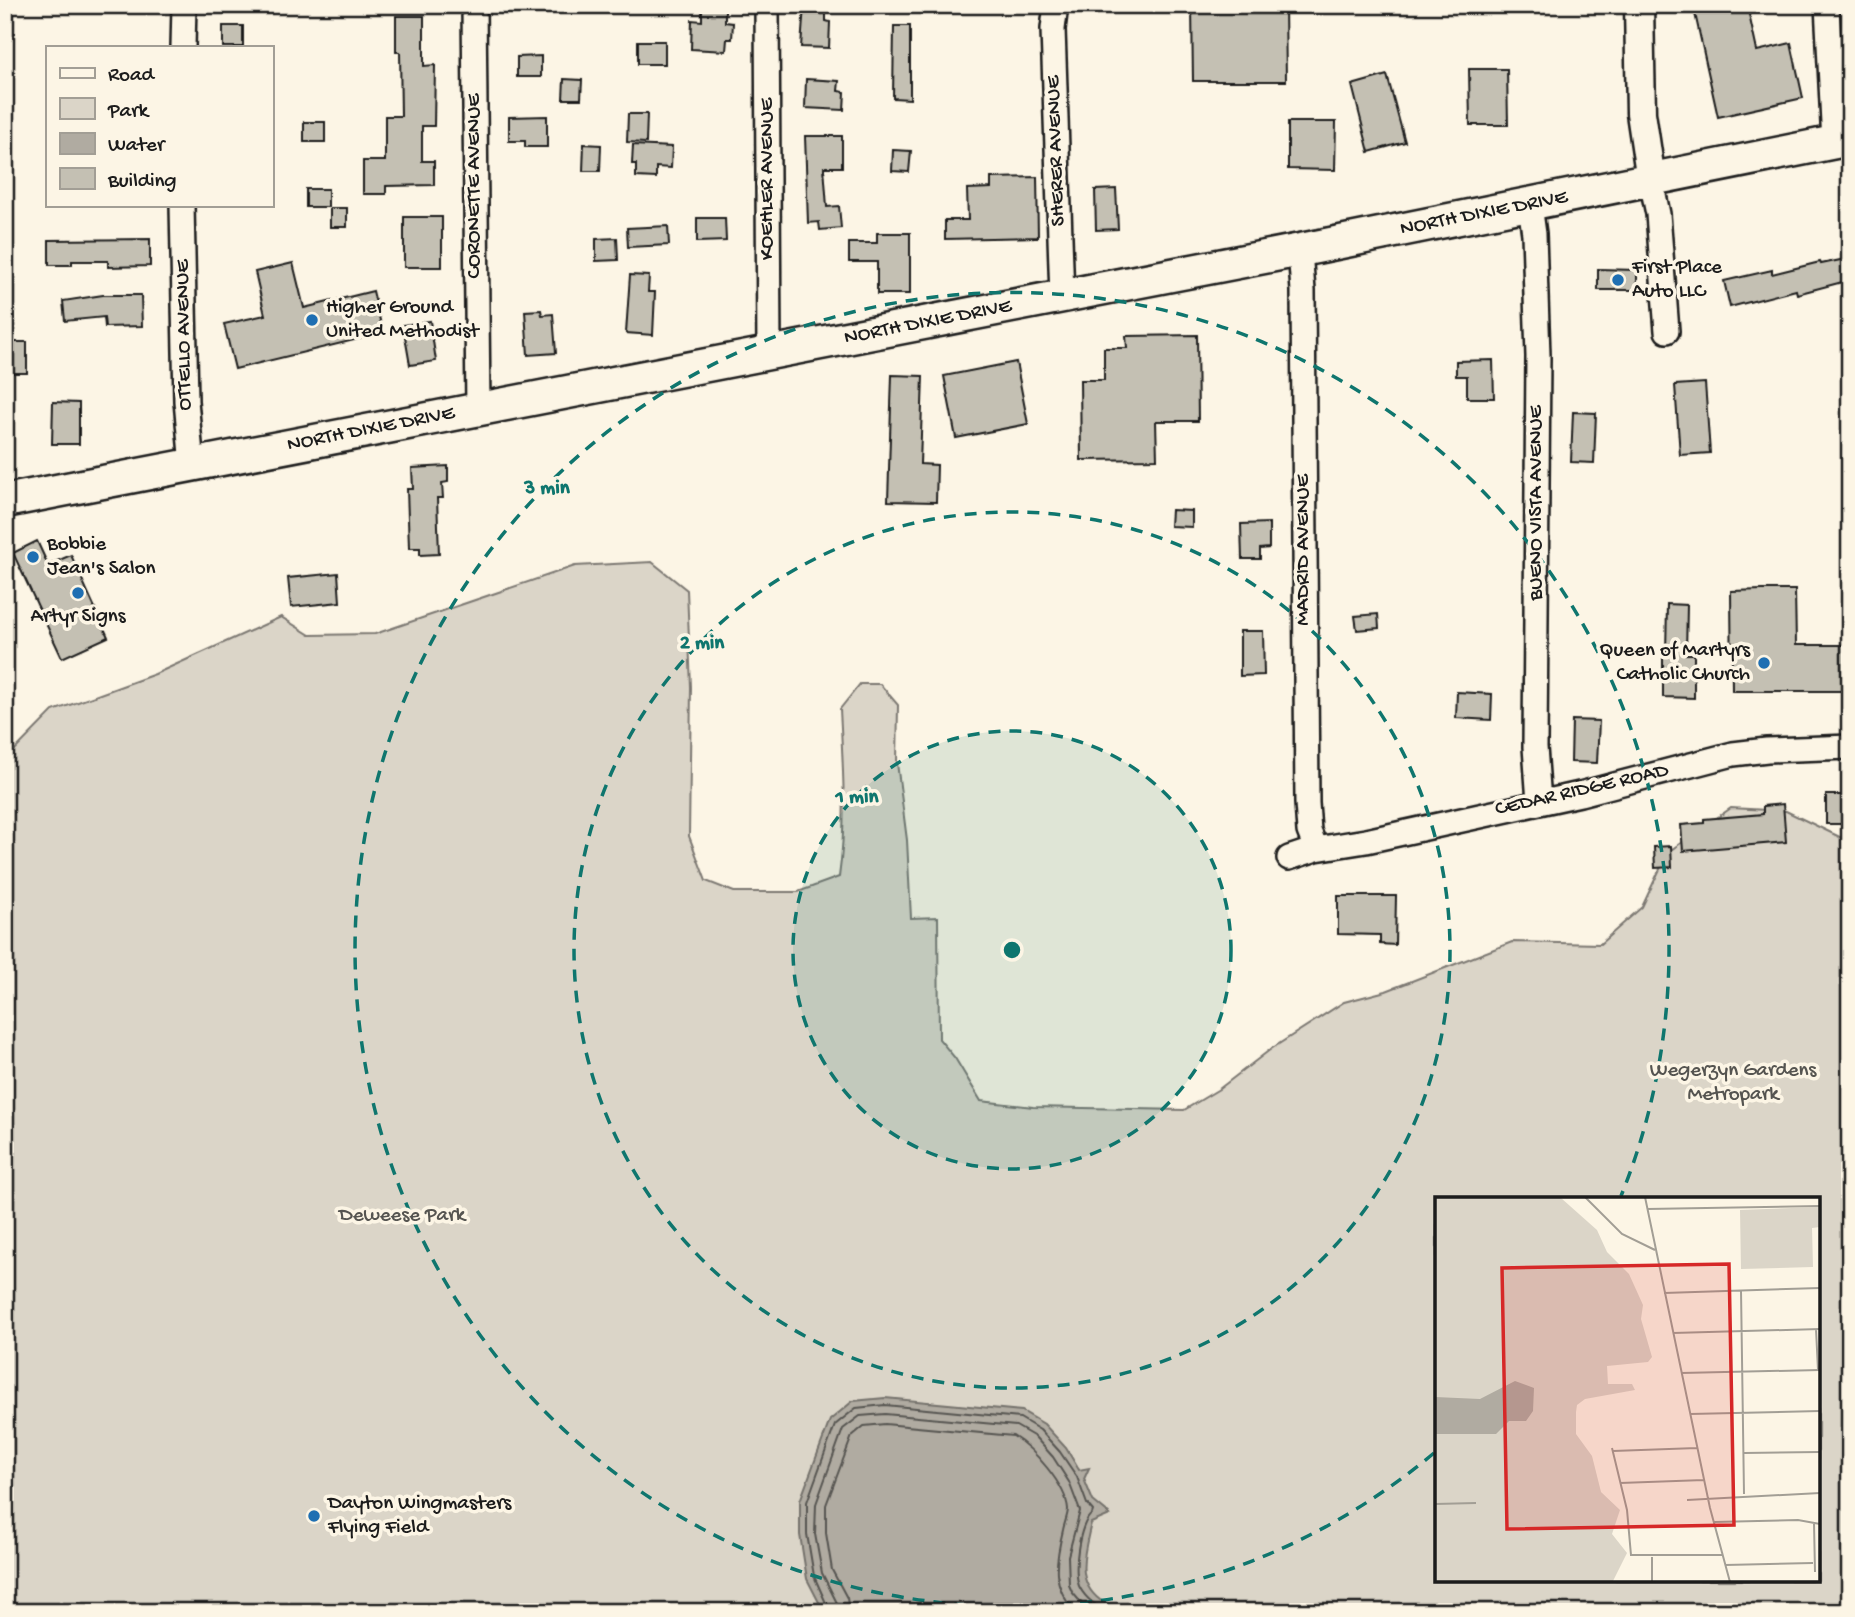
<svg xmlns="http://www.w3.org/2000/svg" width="1855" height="1617" font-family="'Gochi Hand',sans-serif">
  <rect width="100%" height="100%" fill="#fcf5e5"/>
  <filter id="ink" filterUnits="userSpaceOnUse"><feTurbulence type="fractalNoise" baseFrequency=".0143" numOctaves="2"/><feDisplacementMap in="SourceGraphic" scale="14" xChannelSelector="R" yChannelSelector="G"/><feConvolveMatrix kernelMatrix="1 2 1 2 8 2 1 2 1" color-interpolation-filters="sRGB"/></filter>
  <g filter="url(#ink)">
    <path fill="#dbd5c8" stroke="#7c7872" stroke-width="2" fill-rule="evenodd" d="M 652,562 L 687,590 L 691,687 L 689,836 L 706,881 L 734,892 L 798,892 L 839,877 C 847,820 843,767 840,709 L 860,684 L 880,684 L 898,705 L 897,763 L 907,840 L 911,918 L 938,917 L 939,1039 L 955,1058 L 981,1101 L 1033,1107 L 1184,1110 L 1219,1089 L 1271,1049 L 1344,1002 L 1386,991 L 1512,942 L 1600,944 L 1642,907 L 1668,852 L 1731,808 L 1786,811 L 1850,842 L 1850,1612 L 5,1612 L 5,760 L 53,711 L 155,674 L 281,617 L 310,635 L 375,634 L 575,566 ZM 1437,1199 L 1818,1199 L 1818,1580 L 1437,1580 Z"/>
    <path fill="#b0aba1" stroke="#75726c" stroke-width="2" d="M 885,1398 L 1022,1411 L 1044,1424 L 1066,1448 L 1079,1470 L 1089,1468 L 1084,1479 L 1093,1501 L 1110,1515 L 1091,1523 C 1085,1551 1074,1580 1100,1600 C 1108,1606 1118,1606 1126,1612 L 824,1612 L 807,1579 L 800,1535 L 800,1501 L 830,1420 L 853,1401 Z"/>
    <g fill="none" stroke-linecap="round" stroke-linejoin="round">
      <path stroke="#575551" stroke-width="2" d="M 830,1612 L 814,1576 L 807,1534 L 807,1502 L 835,1425 L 856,1408 L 885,1405 L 1020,1418 L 1040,1430 L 1060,1452 L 1077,1477 L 1087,1504 L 1093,1511 L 1092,1514 C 1079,1522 1072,1574 1080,1588 C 1086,1599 1098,1608 1109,1612
        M 839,1612 L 837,1603 L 822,1573 L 815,1534 L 816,1504 L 843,1429 L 860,1416 L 885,1414 L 1016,1426 L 1035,1437 L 1053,1457 L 1069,1482 L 1080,1511 L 1068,1556 L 1069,1585 L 1072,1592 L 1089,1612
        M 849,1612 L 847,1598 L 832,1570 L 826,1533 L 826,1505 L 852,1436 L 864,1426 L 885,1424 L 1013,1436 C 1033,1448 1066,1485 1068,1509 C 1068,1515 1064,1524 1063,1530 C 1055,1563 1051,1585 1075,1612"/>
    </g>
    <path fill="#c4c0b3" stroke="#1c1c1c" stroke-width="2" d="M 702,5 L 725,5 L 725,22 L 733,23 L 732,39 L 727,39 L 726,51 L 691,49 L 692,20 L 702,21 Z
      M 804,5 L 826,5 L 826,21 L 830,22 L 829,48 L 801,47 Z
      M 1192,5 L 1285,5 L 1286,81 L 1193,81 Z
      M 1708,5 L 1747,5 L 1757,51 L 1791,43 L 1803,98 L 1718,117 L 1694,9 Z
      M 396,16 L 424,16 L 424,66 L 435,65 L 434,126 L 422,126 L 422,161 L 434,161 L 434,185 L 386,186 L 386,194 L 363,194 L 363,161 L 385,161 L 385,116 L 401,116 L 400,52 L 396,52 Z
      M 223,26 L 243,26 L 243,47 L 223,47 Z
      M 894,26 L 910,26 L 910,99 L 893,98 Z
      M 638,41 L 665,41 L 665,64 L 638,64 Z
      M 541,56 L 541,77 L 517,77 L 517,57 Z
      M 1469,69 L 1507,69 L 1508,125 L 1470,125 Z
      M 1387,75 L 1405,142 L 1369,152 L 1352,85 Z
      M 564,79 L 582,80 L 581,99 L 563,99 Z
      M 806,79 L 839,81 L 838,91 L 845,92 L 844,110 L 805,108 Z
      M 628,114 L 647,114 L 646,143 L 627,142 Z
      M 547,116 L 547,147 L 525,147 L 525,141 L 509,141 L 509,117 Z
      M 304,122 L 325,122 L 325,142 L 304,142 Z
      M 1288,122 L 1336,122 L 1335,170 L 1288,169 Z
      M 805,136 L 842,136 L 842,167 L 824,167 L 827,207 L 839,206 L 841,228 L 820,230 L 819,222 L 808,223 Z
      M 584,144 L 601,145 L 600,171 L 583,171 Z
      M 633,145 L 672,147 L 671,168 L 656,167 L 656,178 L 636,177 L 636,164 L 632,164 Z
      M 893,150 L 911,151 L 909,172 L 892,171 Z
      M 1037,177 L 1038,237 L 945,239 L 945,220 L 968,220 L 967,189 L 991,188 L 991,178 Z
      M 306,189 L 328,189 L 328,207 L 306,207 Z
      M 1116,189 L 1118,229 L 1096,230 L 1095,190 Z
      M 330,208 L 347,208 L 347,227 L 330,227 Z
      M 404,217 L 442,217 L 442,267 L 404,267 Z
      M 697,218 L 725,218 L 726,241 L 697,242 Z
      M 668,226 L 669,245 L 628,247 L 627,228 Z
      M 877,233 L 910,233 L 910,294 L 877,294 L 877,262 L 849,262 L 849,243 L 877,243 Z
      M 617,238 L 618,260 L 596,261 L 596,239 Z
      M 150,239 L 150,266 L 108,267 L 108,261 L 72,261 L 72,265 L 49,265 L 49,240 Z
      M 1850,258 L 1850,280 L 1797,294 L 1796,290 L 1730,307 L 1724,281 L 1772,270 L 1772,274 L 1820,262 L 1821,264 Z
      M 293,263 L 304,308 L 373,291 L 383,333 L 235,369 L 224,324 L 265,315 L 255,272 Z
      M 1598,269 L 1637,270 L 1637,290 L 1598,290 Z
      M 630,275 L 649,276 L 648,292 L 655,292 L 653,335 L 626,333 Z
      M 103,295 L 141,295 L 142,326 L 105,327 L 104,317 L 65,321 L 63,301 Z
      M 541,310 L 542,315 L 553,314 L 556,353 L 528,355 L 525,311 Z
      M 430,321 L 436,361 L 410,365 L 403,325 Z
      M 1197,335 L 1198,421 L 1156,421 L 1157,459 L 1081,460 L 1080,380 L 1104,380 L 1104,348 L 1127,348 L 1126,336 Z
      M 5,342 L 27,342 L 27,373 L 5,373 Z
      M 1493,360 L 1494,398 L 1467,398 L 1467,376 L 1456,376 L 1456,361 Z
      M 1016,362 L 1028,424 L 956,438 L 944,376 Z
      M 892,375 L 923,376 L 920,464 L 937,465 L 936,502 L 888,501 Z
      M 1705,383 L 1710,453 L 1680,455 L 1675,385 Z
      M 53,402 L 79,403 L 79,444 L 52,444 Z
      M 1573,412 L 1596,413 L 1594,463 L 1571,462 Z
      M 448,466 L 448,482 L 442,483 L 443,498 L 437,498 L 439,554 L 420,555 L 420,548 L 409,548 L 407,489 L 413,489 L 412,468 Z
      M 1171,510 L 1192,511 L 1192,527 L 1170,526 Z
      M 1269,523 L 1269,548 L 1260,549 L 1260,559 L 1242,559 L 1241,524 Z
      M 37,541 L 48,565 L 71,555 L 108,637 L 62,658 L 13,553 Z
      M 338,573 L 340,602 L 291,607 L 288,578 Z
      M 1763,590 L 1795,590 L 1796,645 L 1850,645 L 1850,691 L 1732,691 L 1731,591 Z
      M 1667,604 L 1687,605 L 1686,654 L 1694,654 L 1694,698 L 1663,697 L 1663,654 L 1666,654 Z
      M 1378,614 L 1379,628 L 1357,630 L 1355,616 Z
      M 1240,631 L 1263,631 L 1264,675 L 1240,676 Z
      M 1457,692 L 1492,694 L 1491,720 L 1456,718 Z
      M 1572,720 L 1599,721 L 1597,763 L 1571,762 Z
      M 1826,795 L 1850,795 L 1850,824 L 1826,824 Z
      M 1783,804 L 1786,842 L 1683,851 L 1681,825 L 1704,823 L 1704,819 L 1763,814 L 1763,806 Z
      M 1671,846 L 1672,867 L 1655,868 L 1654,847 Z
      M 1338,896 L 1396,896 L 1395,945 L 1380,944 L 1380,935 L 1338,934 Z"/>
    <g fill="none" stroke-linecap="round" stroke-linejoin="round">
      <g stroke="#1c1c1c" stroke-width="28">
        <path id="minor" d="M 474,5 L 478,410
          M 767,5 L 769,353
          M 1056,5 L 1053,29 L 1062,297
          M 1827,5 L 1834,143
          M 183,47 L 184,5
          M 1651,180 L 1658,214 L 1667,331
          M 182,205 L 186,401 L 192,465
          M 1530,205 L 1534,234 L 1538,356 L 1535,747 L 1539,802
          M 1300,250 L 1303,291 L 1307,803 L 1309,831 L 1316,849
          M 1289,858 L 1316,849 L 1366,841 L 1580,794 L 1733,754 L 1767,750 L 1850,747"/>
      </g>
      <g stroke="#1c1c1c" stroke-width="33">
        <path id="tertiary" d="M 1639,5 L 1641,113 L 1651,180"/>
      </g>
      <g stroke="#1c1c1c" stroke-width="37">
        <path id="secondary" d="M 5,501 L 1316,247 L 1850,139"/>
      </g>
      <use href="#minor" stroke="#fcf5e5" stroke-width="23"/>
      <use href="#tertiary" stroke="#fcf5e5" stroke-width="28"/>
      <use href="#secondary" stroke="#fcf5e5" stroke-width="32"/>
    </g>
  </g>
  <circle cx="1012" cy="950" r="219" fill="#0f766e" fill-opacity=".12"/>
  <g fill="none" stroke="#0f766e" stroke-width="3.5" stroke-dasharray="12 9">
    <circle cx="1012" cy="950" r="219"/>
    <circle cx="1012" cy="950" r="438"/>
    <path d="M1434 1453A657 657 0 1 1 1621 1196"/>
  </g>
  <g fill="#1f6fb2" stroke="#fcf5e5" stroke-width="2.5">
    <circle cx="1618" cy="280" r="7"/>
    <circle cx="312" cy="320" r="7"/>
    <circle cx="33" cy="557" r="7"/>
    <circle cx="78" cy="593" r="7"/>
    <circle cx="1764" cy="663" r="7"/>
    <circle cx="314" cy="1516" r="7"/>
  </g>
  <g text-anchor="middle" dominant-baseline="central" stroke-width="7" stroke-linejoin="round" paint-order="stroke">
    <g font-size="21" fill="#1c1c1c" stroke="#fcf5e5">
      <text transform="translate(1057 151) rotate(-92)">SHERER AVENUE</text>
      <text transform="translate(768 179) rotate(-90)">KOEHLER AVENUE</text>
      <text transform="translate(475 186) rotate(-90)">CORONETTE AVENUE</text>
      <text transform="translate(1484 214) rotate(-11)">NORTH DIXIE DRIVE</text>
      <text transform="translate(928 323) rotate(-11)">NORTH DIXIE DRIVE</text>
      <text transform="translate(185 335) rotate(-91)">OTTELLO AVENUE</text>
      <text transform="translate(371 430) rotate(-11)">NORTH DIXIE DRIVE</text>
      <text transform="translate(1537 503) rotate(-90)">BUENO VISTA AVENUE</text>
      <text transform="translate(1304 550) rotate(-90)">MADRID AVENUE</text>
      <text transform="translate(1582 791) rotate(-13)">CEDAR RIDGE ROAD</text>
    </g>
    <g font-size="21" fill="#1c1c1c" stroke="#fcf5e5" text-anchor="start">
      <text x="1632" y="268">First Place<tspan x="1632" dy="24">Auto LLC</tspan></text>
      <text x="326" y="308">Higher Ground<tspan x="326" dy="24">United Methodist</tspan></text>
      <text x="47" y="545">Bobbie<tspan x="47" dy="24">Jean's Salon</tspan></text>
      <text x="78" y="617" text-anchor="middle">Artyr Signs</text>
      <text x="1750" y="651" text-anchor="end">Queen of Martyrs<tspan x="1750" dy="24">Catholic Church</tspan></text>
      <text x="328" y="1504">Dayton Wingmasters<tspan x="328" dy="24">Flying Field</tspan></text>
    </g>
    <g font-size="21" fill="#555450" stroke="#fcf5e5">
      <text x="1733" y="1071">Wegerzyn Gardens<tspan x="1733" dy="24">Metropark</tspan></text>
      <text x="402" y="1216">Deweese Park</text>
    </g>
  </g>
  <g transform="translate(1435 1197)">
    <rect width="385" height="385" fill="#fcf5e5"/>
    <path d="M 0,1 L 126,1 L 162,33 L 172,55 L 194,77 L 208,108 L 206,122 L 217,160 L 213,165 L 172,169 L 173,187 L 197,187 L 200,193 L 150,202 L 142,208 L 141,215 L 141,237 L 157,259 L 166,295 L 185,313 L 177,337 L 192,356 L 178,384 L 0,384 ZM 385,10 L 385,30 L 377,31 L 378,70 L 306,72 L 305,13 Z" fill="#dbd5c8"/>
    <path d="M 80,184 L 99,191 L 98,214 L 91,224 L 74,224 L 61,237 L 0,237 L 0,200 L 45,202 Z" fill="#b0aba1"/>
    <path fill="none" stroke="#a29e95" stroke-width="2" d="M 150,0 L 187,37 L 220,53M 210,0 L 275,311 L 295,385M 212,12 L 385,9M 306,93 L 309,297M 229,96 L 385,91M 381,132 L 383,173M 238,136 L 385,132M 246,176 L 385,173M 255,217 L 385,214M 177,251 L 192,313 L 196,358 L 288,358M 178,254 L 262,251M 309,256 L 385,255M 185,286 L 269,283M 252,303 L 385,296M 0,307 L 41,306M 279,325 L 363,323 L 385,327M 379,326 L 380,375M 217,360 L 217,385M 290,368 L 378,366"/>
    <path fill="#d62828" fill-opacity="0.15" stroke="#d62828" stroke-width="3.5" d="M 294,67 L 299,328 L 72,332 L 67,71 Z"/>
    <rect width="385" height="385" fill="none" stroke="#1c1c1c" stroke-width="3.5"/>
  </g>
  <circle cx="1012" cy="950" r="10" fill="#0f766e" stroke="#fcf5e5" stroke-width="3.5"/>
  <g font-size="21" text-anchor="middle" font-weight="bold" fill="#0f766e" stroke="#fcf5e5" stroke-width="7" stroke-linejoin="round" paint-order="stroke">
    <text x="547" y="493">3 min</text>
    <text x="702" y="648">2 min</text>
    <text x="857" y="802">1 min</text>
  </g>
  <rect width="1855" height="1617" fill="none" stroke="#fcf5e5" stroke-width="28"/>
  <rect x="14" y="14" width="1827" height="1589" fill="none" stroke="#1c1c1c" stroke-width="2.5" filter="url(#ink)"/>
  <rect x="46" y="46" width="228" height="161" fill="#fcf5e5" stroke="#a29e95" stroke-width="2"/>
  <rect x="60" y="68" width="35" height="10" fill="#fcf5e5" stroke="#a29e95" stroke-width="2"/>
  <text x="108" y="80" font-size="21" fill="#1c1c1c">Road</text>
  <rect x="60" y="98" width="35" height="21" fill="#dbd5c8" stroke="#a29e95" stroke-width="2"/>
  <text x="108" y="116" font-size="21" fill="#1c1c1c">Park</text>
  <rect x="60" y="133" width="35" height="21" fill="#b0aba1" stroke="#a29e95" stroke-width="2"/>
  <text x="108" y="150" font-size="21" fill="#1c1c1c">Water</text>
  <rect x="60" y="168" width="35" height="21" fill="#c4c0b3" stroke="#a29e95" stroke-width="2"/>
  <text x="108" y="186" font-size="21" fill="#1c1c1c">Building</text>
</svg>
